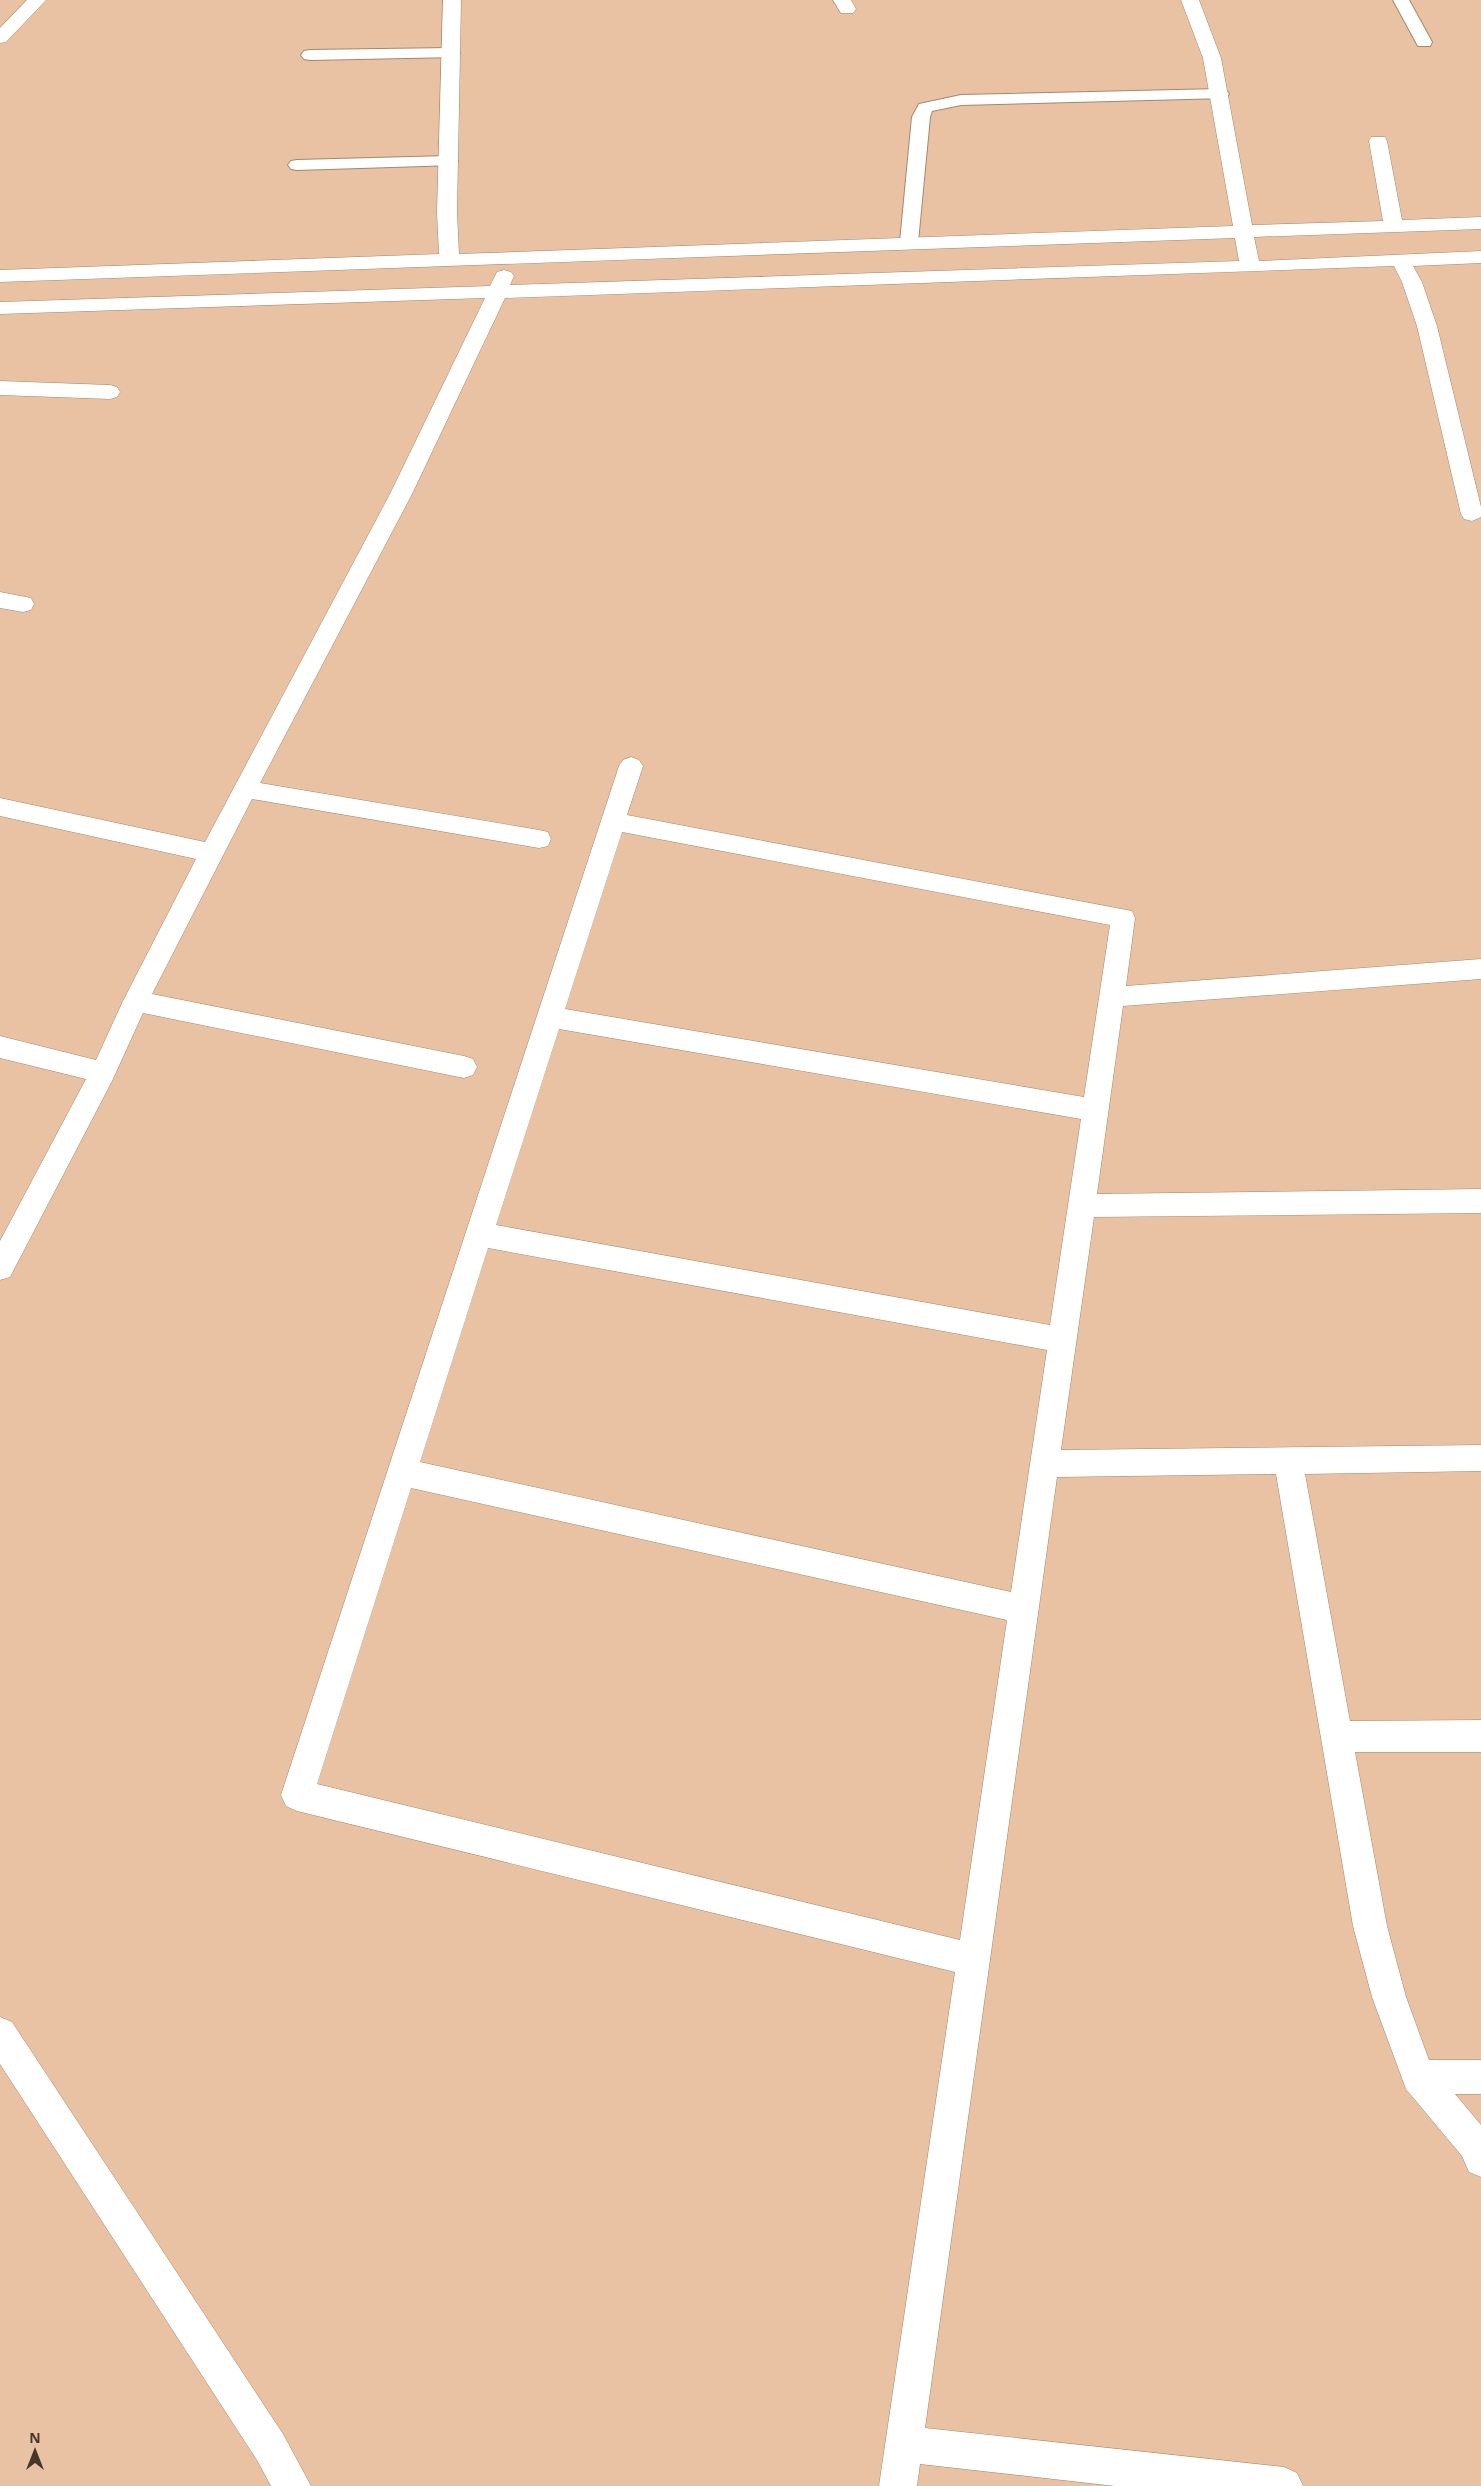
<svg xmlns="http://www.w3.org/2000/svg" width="1481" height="2486" font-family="'Open Sans',sans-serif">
  <rect width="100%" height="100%" fill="#e8c2a3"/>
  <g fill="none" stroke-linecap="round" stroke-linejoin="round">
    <g stroke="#aa8669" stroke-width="2">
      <path id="lane" d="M 1393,0 L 1409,0 L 1432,42 L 1430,46 L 1418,46 Z
        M 451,48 L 457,49 L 460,53 L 457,57 L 310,60 L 304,59 L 301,55 L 304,51 L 310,50 Z
        M 1220,89 L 1226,90 L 1229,94 L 1226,98 L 961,105 L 932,111 L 930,117 L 918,242 L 916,246 L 902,246 L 900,242 L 912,117 L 919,104 L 961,95 Z
        M 449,156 L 455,157 L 458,161 L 455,165 L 297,170 L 291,169 L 288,165 L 291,161 L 297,160 Z"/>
    </g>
    <g stroke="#aa8669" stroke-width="1">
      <path id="street" d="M 27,0 L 46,0 L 6,42 L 0,43 L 0,28 Z
        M 443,0 L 461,0 L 457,212 L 459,254 L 1233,226 L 1203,58 L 1181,0 L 1199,0 L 1221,58 L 1252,225 L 1383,221 L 1369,141 L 1371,137 L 1385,137 L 1387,141 L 1402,220 L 1481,217 L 1481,229 L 1254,237 L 1259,261 L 1481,251 L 1481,263 L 1413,266 L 1422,282 L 1437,326 L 1481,507 L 1481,517 L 1472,521 L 1464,519 L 1461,514 L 1417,326 L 1402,282 L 1394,266 L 505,298 L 412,494 L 260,783 L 539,830 L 548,832 L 551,839 L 548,846 L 539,848 L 252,799 L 152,994 L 464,1056 L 473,1059 L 477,1067 L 473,1075 L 464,1078 L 143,1013 L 112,1081 L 10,1277 L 0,1280 L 0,1241 L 86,1079 L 0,1058 L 0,1036 L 96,1060 L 123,1001 L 196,859 L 0,816 L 0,798 L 205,842 L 390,494 L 485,298 L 0,314 L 0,302 L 490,286 L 497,272 L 504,270 L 511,272 L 514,276 L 510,285 L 1239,261 L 1235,238 L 0,282 L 0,270 L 439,254 L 437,212 Z
        M 833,0 L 851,0 L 856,9 L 853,13 L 841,13 Z
        M 0,381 L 110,385 L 117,387 L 120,392 L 117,397 L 110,399 L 0,395 Z
        M 0,592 L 31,598 L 34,604 L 31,610 L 23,612 L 0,608 Z
        M 631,757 L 639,760 L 643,766 L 627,815 L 1132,911 L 1135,918 L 1126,986 L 1481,959 L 1481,979 L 1123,1006 L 1097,1194 L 1481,1189 L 1481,1213 L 1094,1217 L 1061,1450 L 1481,1445 L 1481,1471 L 1305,1474 L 1350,1721 L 1481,1720 L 1481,1752 L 1355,1752 L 1387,1926 L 1406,1997 L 1429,2060 L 1481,2060 L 1481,2094 L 1455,2094 L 1481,2125 L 1481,2177 L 1469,2172 L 1462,2156 L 1406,2089 L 1372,1997 L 1353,1926 L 1276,1474 L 1057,1477 L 925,2428 L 1284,2467 L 1297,2473 L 1303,2486 L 1115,2486 L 920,2464 L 917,2486 L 879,2486 L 955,1972 L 297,1811 L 286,1806 L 281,1795 L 619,766 L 623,760 ZM 622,832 L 1110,925 L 1084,1097 L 565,1009 ZM 559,1029 L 1081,1119 L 1050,1325 L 496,1225 ZM 488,1248 L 1047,1350 L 1011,1592 L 420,1462 ZM 411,1488 L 1007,1620 L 960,1940 L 317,1784 Z"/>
    </g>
    <g stroke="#aa8669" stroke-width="1">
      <path id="secondary" d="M 0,2017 L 12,2022 L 283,2434 L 311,2486 L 271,2486 L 257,2460 L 0,2064 Z"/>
    </g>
    <use href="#lane" fill="#fff" fill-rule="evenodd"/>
    <use href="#street" fill="#fff" fill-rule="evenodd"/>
    <use href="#secondary" fill="#fff" fill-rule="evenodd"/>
  </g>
  <g transform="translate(35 2451)" stroke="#e8c2a3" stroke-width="4" paint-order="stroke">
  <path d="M0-4L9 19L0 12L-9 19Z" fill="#46372a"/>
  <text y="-8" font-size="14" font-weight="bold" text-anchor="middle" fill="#46372a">N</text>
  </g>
</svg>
